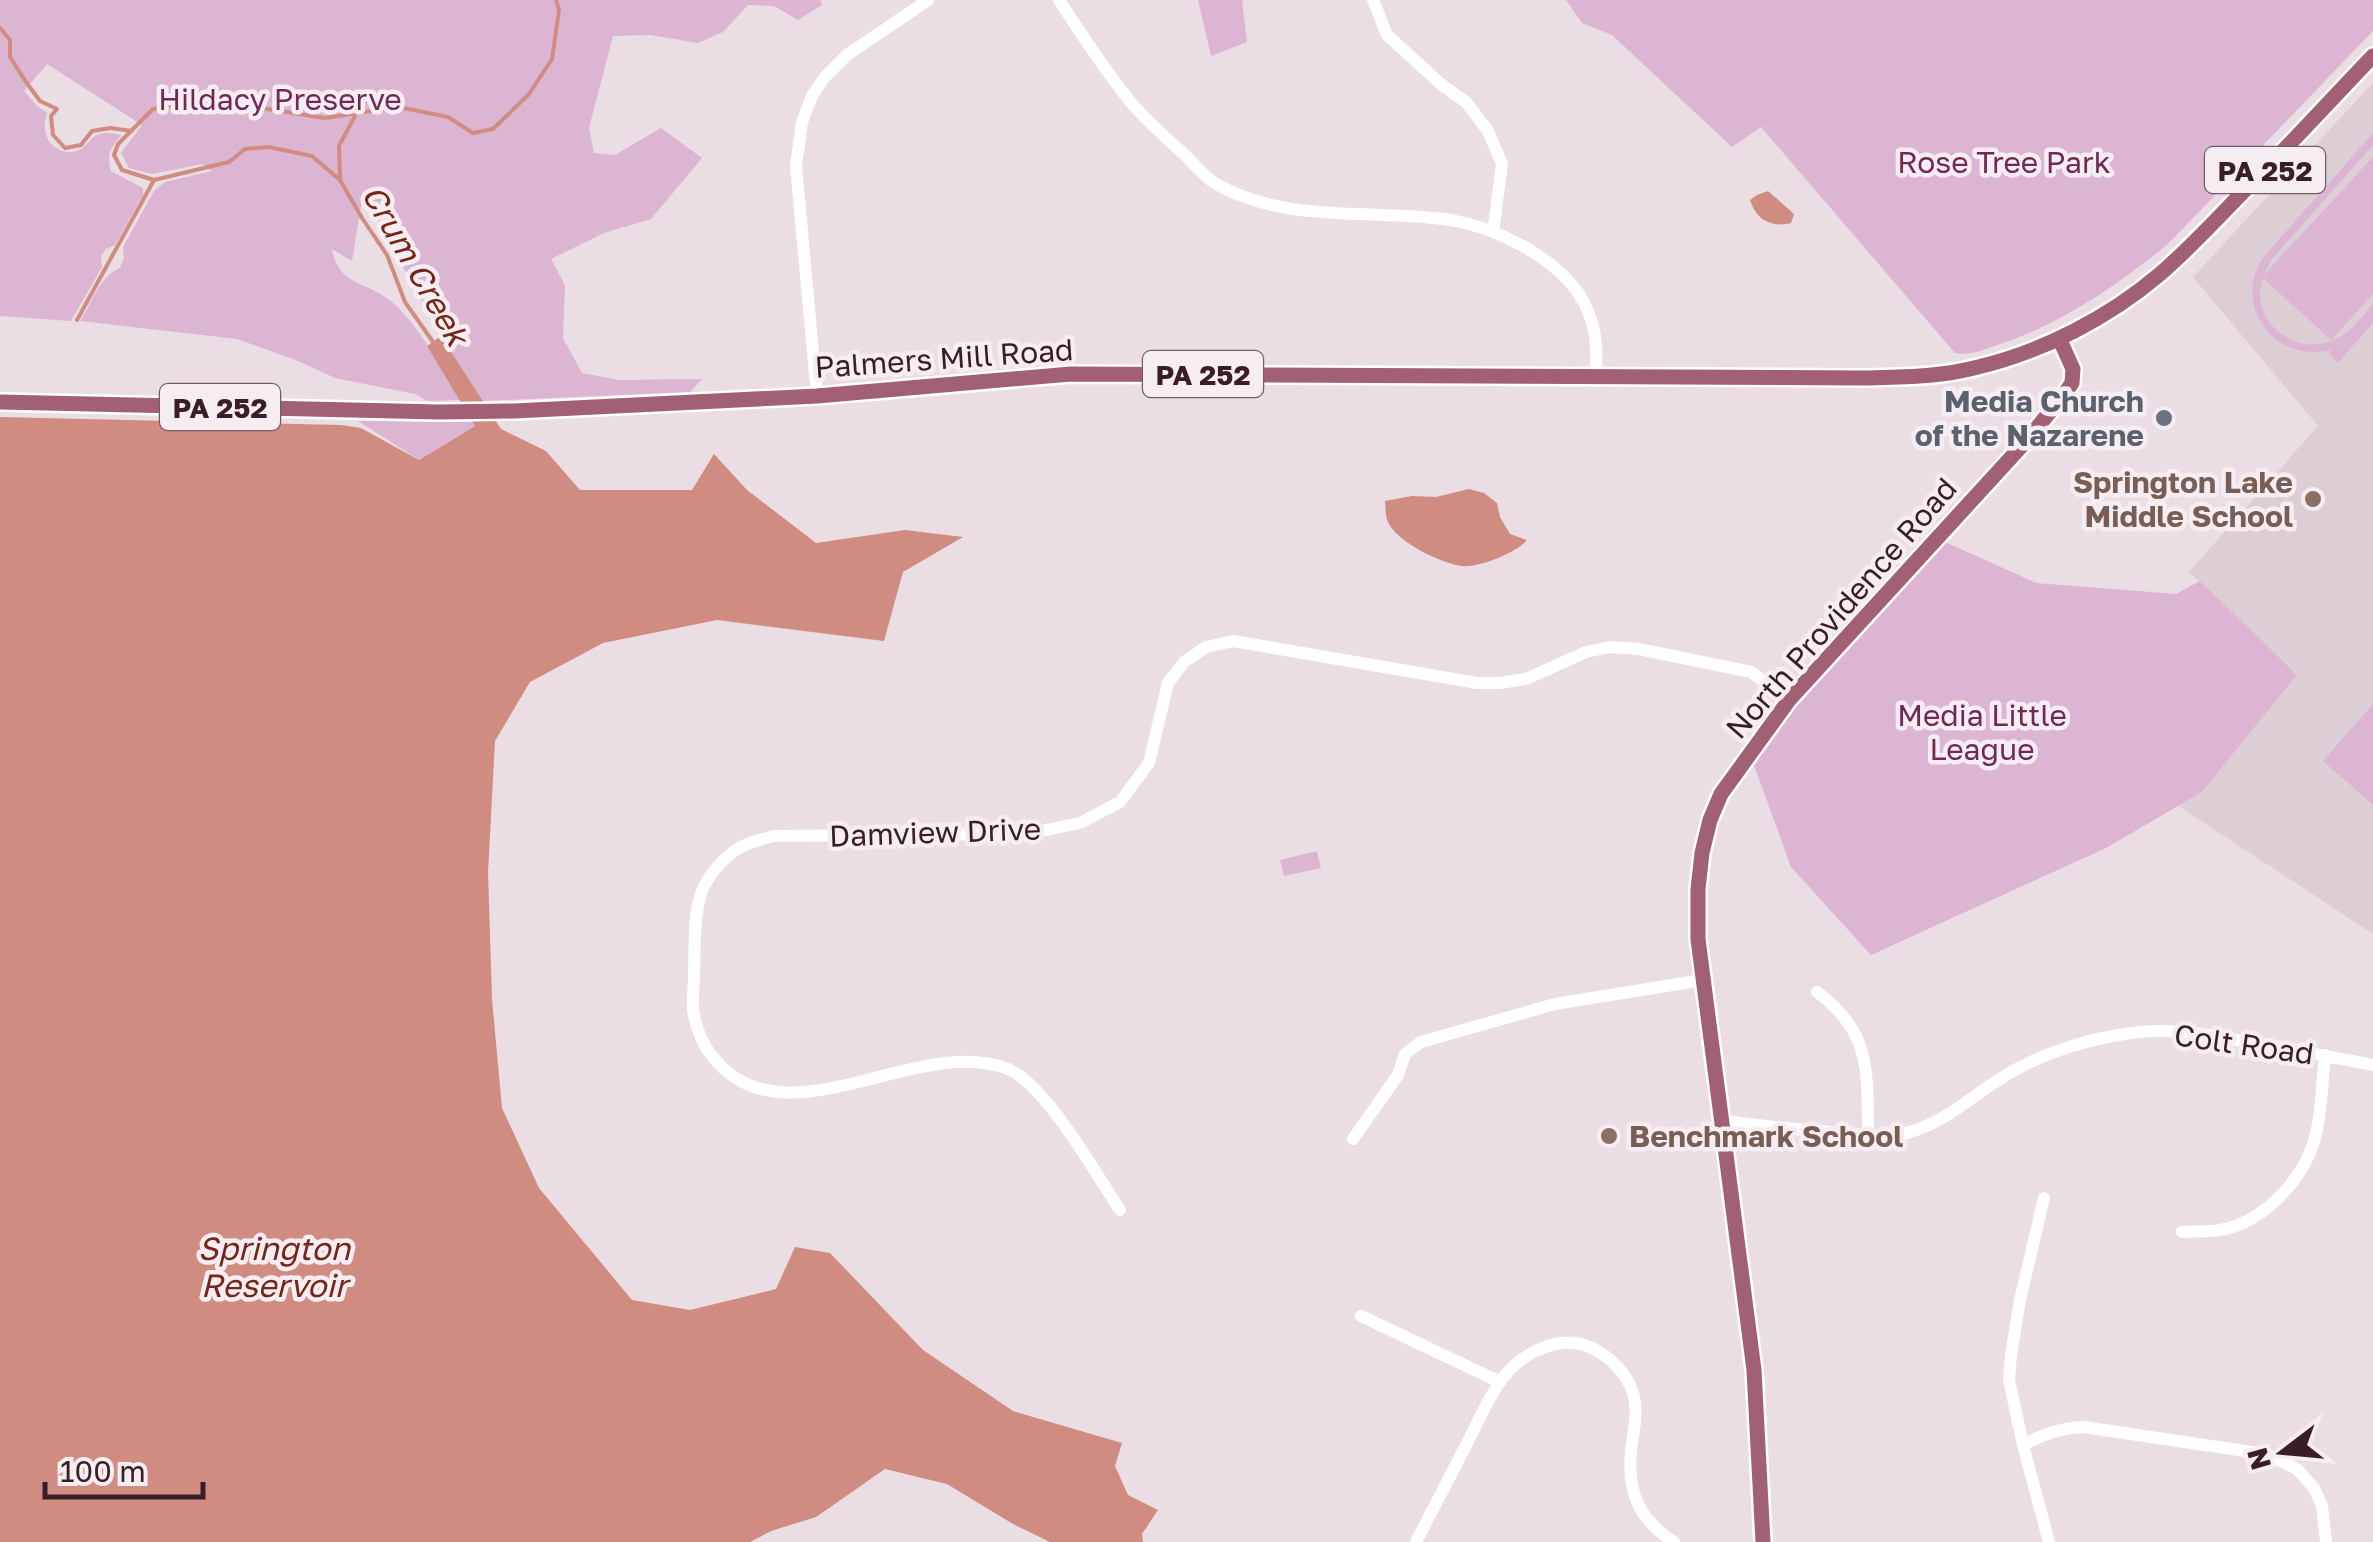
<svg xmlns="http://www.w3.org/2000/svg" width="2373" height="1542" font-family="'Golos Text',sans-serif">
  <rect width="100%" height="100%" fill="#eadde3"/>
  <path fill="#ddced5" d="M 2373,83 L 2373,934 L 2179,806 L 2202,792 L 2297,675 L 2189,572 L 2318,426 L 2193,277 Z"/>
  <path fill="#dcb5d3" d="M 0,0 L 820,0 L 822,5 L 798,20 L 774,6 L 748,5 L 723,32 L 698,43 L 650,35 L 613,36 L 589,128 L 594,153 L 615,155 L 661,128 L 702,158 L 651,219 L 604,233 L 551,259 L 565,285 L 563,338 L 582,373 L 619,380 L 702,379 L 690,392 L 483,401 L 441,336 L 373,212 L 362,200 L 352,261 L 332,249 C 339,288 369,281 393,303 C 422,329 440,367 460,400 L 428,401 L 415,394 L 335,378 L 296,360 L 237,339 L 80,321 C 92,303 99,277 120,268 L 124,258 L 123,247 L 154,191 L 165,182 L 212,171 L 202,164 L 152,174 L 129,168 L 121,153 L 142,125 L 47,64 L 24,91 L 37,106 L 47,113 C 46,118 44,123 45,129 C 46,146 64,157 79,150 C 87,146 90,138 97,135 C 105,132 113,133 121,135 C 111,148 106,154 111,171 L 143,188 L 143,195 L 115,245 L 106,249 L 101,256 L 102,267 L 71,321 L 0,316 Z
    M 1198,0 L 1242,0 L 1247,42 L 1211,56 Z
    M 1566,0 L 2373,0 L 2373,31 L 2168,244 C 2116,286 2063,323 2000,344 C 1985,349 1971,356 1955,353 L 1761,127 L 1732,147 L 1612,35 L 1582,23 Z
    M 2373,133 L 2373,145 L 2272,259 L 2263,276 L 2373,157 L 2373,294 L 2331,340 L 2263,278 C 2249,314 2287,353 2325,343 C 2347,338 2359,320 2373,304 L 2373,323 L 2338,363 L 2329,354 L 2331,350 C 2273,365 2229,301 2266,254 Z
    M 358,421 L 473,422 L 475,426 L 419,460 Z
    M 1943,541 L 2036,583 L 2176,594 L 2200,581 L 2297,675 L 2202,792 L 2106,848 L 1871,955 L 1791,867 L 1750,754 Z
    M 2373,704 L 2373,805 L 2323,761 Z
    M 1317,851 L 1321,868 L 1284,876 L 1280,860 Z"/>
  <path fill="#d18c82" d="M 1768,191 L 1794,214 L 1791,223 C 1772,228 1756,220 1750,200 L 1757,195 Z
    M 441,336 L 501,429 L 546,451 L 580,490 L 692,490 L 714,454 L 747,490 L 816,543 L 905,530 L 963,537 L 903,572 L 884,641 L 717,620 L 603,643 L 530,682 L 495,741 L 488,872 L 492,999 L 502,1108 L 539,1188 L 632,1300 L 690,1310 L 776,1289 L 795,1247 L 830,1253 L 923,1350 L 1013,1411 L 1122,1443 L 1115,1466 L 1128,1495 L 1158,1510 L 1142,1534 L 1143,1542 L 1050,1542 L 1013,1524 L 947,1484 L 885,1469 L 816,1517 L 771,1531 L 750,1542 L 0,1542 L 0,417 L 341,425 L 361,428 L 419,460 L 475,426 L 427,346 Z
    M 1469,489 L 1484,493 L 1497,503 L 1500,517 L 1510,534 L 1527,540 C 1518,552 1478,568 1463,566 C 1442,564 1399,543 1389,524 C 1385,518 1386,509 1385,501 L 1412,496 L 1436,497 Z"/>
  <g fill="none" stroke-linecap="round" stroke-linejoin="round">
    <path stroke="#d18c82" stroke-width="4" d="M 0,28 L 10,40 L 10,57 L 26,82 L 40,101 L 57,109 L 51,116 L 53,135 L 65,148 L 81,145 L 92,131 L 110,128 L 132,131
      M 355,116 L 339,146 L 340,180 L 362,218 L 387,255 L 405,302 L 433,342
      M 340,180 L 312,156 L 269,147 L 245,149 L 229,162 L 154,180 L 122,170 L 114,155 L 118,144 L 153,109 L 187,103 L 235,104 L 325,118 L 398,107 L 448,117 L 473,133 L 493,129 L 529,94 L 552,59 L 559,10 L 556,0
      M 77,320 L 154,180"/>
    <g stroke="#fff" stroke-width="20">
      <path id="major" d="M 0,402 L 439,412 L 514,411 L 817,396 L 1071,374 L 1865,378 C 1903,377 1941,377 1978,367 C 2044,351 2108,318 2160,274 C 2189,249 2215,221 2241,194 C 2286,149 2329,102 2373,56
        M 1763,1542 L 1754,1370 L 1698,939 L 1698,889 L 1702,853 L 1710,820 L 1721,794 L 1789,700 L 2028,439 L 2065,393 L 2072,383 L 2073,369 L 2059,338"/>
    </g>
    <path stroke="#fff" stroke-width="12" d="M 1059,0 C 1081,34 1104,69 1129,100 C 1145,120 1165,137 1184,154 C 1194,164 1205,178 1218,185 C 1292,225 1371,208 1450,220 C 1499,228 1567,262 1587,309 C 1597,330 1597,353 1596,376
      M 1373,0 L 1387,35 L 1442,85 L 1466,102 L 1488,131 L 1502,164 L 1493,232
      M 817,396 L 796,166 L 802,122 L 812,96 L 824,78 L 847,55 L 928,0
      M 1817,992 C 1872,1033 1867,1071 1868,1134
      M 1720,1120 C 1766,1127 1811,1131 1857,1134 C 1875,1134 1893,1138 1910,1132 C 1948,1121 1975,1093 2008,1074 C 2046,1051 2095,1037 2139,1032 C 2177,1028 2216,1036 2253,1043 C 2293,1050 2333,1057 2373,1065
      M 1353,1139 L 1398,1075 L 1405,1054 L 1421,1042 L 1555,1004 L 1703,980
      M 2044,1198 L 2020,1300 L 2011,1355 L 2009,1380 L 2023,1445 L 2049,1542
      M 1120,1210 C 1095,1173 1047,1086 1008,1069 C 917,1033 783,1148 712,1056 C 702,1044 697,1030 694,1015 C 691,1003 694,989 694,977 C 695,952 693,926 699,901 C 703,881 721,859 739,848 C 749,842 763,839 774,836 L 1027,834 L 1080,823 L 1120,802 L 1149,763 L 1168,683 L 1184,662 L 1206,647 L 1233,641 L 1477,683 L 1500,683 L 1526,679 L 1586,652 L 1610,647 L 1639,649 L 1751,672 L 1789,700
      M 2182,1232 C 2195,1231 2209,1232 2221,1230 C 2266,1221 2306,1177 2316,1134 C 2322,1109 2322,1081 2325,1055
      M 1361,1316 L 1500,1382
      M 2023,1445 C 2044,1434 2060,1428 2084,1427 L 2265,1454 L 2283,1462 L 2297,1469 L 2314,1488 L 2322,1506 L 2326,1542
      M 1416,1542 C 1431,1512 1447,1483 1462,1453 C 1474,1431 1484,1406 1498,1385 C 1516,1356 1556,1333 1590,1347 C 1610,1356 1629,1375 1634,1397 C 1638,1415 1633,1433 1631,1451 C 1627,1492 1639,1520 1674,1542"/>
    <use href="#major" stroke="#a16073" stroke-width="15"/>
  </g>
  <circle fill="#6b7280" stroke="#f6edf2" stroke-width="4" cx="2164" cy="418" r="10"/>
  <g fill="#8d6e63" stroke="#f6edf2" stroke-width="4">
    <circle cx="2313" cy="499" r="10"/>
    <circle cx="1609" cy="1136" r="10"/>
  </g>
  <g text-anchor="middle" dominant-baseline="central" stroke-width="9" stroke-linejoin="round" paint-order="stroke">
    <g fill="#f6edf2" stroke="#725c63" stroke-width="2.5">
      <rect x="2205" y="147" width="120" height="46" rx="8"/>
      <rect x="1143" y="351" width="120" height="46" rx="8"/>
      <rect x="160" y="384" width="120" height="46" rx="8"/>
    </g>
    <g font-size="28" font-weight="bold" fill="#391e26">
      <text x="2265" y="170">PA 252</text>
      <text x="1203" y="374">PA 252</text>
      <text x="220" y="407">PA 252</text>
    </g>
    <g font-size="30" fill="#712857" stroke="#f6edf2">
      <text x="280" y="99">Hildacy Preserve</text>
      <text x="2004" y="162">Rose Tree Park</text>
      <text x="1982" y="715">Media Little<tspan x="1982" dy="34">League</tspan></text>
    </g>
    <g font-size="30" fill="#391e26" stroke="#f6edf2">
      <text transform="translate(944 358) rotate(-4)">Palmers Mill Road</text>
      <text transform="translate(1841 608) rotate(-49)">North Providence Road</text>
      <text transform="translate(935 832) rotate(-2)">Damview Drive</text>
      <text transform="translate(2244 1044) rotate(8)">Colt Road</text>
    </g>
    <g font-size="30" font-weight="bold" fill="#5b616d" stroke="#f6edf2" text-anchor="end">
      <text x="2144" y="401">Media Church<tspan x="2144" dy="34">of the Nazarene</tspan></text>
    </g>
    <g font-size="30" font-weight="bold" fill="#785e54" stroke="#f6edf2" text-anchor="end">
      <text x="2293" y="482">Springton Lake<tspan x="2293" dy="34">Middle School</tspan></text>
      <text x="1629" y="1136" text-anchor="start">Benchmark School</text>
    </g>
    <g font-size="32" font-style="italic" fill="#762518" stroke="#f6edf2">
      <text transform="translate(416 265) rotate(60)">Crum Creek</text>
      <text x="274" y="1248">Springton<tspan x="274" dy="37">Reservoir</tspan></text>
    </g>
  </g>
  <g transform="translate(2283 1452) rotate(254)" stroke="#f6edf2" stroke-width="8" paint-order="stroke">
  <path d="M0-8L18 38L0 25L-18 38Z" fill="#391e26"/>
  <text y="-15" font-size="28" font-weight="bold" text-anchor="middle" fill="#391e26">N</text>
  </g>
  <path d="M45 1482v15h158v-15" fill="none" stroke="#391e26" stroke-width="5"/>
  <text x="60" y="1482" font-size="30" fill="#391e26" stroke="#f6edf2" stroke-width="8" paint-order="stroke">100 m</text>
</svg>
